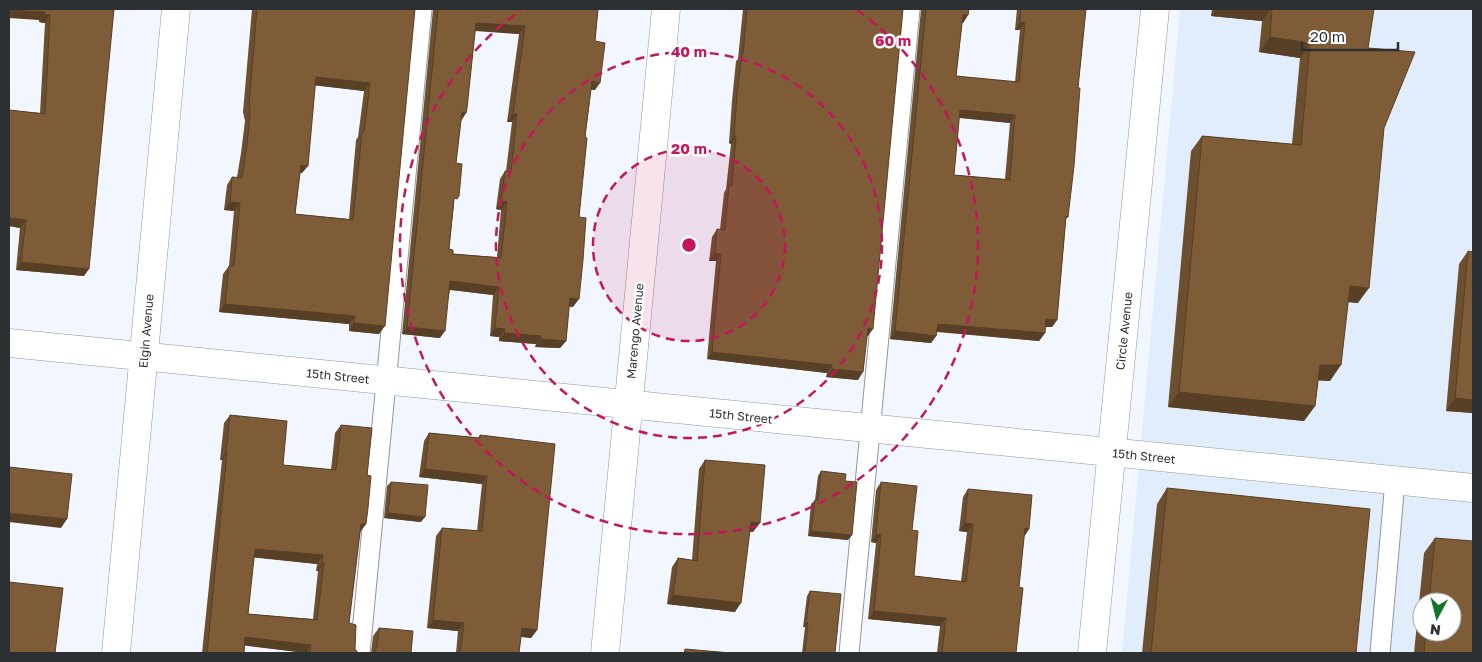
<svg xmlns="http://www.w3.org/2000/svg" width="1482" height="662" font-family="'Golos Text',sans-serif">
  <rect width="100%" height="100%" fill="#f2f7ff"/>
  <path fill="#e2edfc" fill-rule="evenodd" d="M 1180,9 L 1473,9 L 1473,653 L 1122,653 ZM 1422,602 L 1452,602 L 1452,632 L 1422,632 Z"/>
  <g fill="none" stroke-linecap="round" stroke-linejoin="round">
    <g stroke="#90969f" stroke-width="21">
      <path id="service" d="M 360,653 L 422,9
        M 849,653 L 910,9
        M 1380,653 L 1395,481"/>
    </g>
    <g stroke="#90969f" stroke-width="29">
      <path id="minor" d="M 9,343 L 1473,488
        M 116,653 L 176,9
        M 605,653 L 666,9
        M 1092,653 L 1155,9"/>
    </g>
    <use href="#service" stroke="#fff" stroke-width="19"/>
    <use href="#minor" stroke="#fff" stroke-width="28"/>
  </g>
  <path fill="#6c4f2f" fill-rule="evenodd" d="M 9,9 L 114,9 L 84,276 L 16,270 L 20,228 L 9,226 L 9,110 L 40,113 L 45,23 L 39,22 L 39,20 Z
    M 252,9 L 415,9 L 379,334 L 349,331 L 349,324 L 219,312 L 223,274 L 229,266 L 234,211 L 224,210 L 227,185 L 232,177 L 237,177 L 241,153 L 245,121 L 243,112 ZM 315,85 L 364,91 L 358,137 L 356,140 L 349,219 L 295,214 L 300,173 L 302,173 Z
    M 433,9 L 598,9 L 595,41 L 595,90 L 591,90 L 585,137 L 573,307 L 569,306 L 566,341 L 560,348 L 535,347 L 536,344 L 499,341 L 499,337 L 490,336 L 493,295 L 450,290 L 440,338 L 402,334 ZM 475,31 L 519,34 L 507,122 L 512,122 L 506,171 L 505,171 L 500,179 L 496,209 L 501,210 L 497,257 L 453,254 L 449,249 L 454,204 L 456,163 L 461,120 L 466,113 Z
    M 743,9 L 903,9 L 868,336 L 867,336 L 858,380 L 826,377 L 827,373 L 707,359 L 716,261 L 709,261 L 712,237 L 717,229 L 720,229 L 724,193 L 726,189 L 731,144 L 729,143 L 732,101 L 736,61 L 738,59 Z
    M 921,9 L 969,9 L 968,15 L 963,23 L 962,23 L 956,76 L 1015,82 L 1020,30 L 1015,30 L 1017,9 L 1086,9 L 1078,88 L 1068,217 L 1066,219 L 1057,320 L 1052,327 L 1045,327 L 1045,333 L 1039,341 L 937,332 L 936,336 L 931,343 L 890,339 ZM 959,118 L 1010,123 L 1005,179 L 954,175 Z
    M 1212,9 L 1374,9 L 1368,48 L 1384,128 L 1358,303 L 1348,302 L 1330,381 L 1318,380 L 1315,406 L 1304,421 L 1168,407 L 1191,151 L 1202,136 L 1292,144 L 1300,58 L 1259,52 L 1262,21 L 1211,16 Z
    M 1468,251 L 1473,413 L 1446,411 L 1459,264 Z
    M 230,415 L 283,465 L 331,470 L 335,433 L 341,425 L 367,475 L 366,524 L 360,532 L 349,623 L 355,649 L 358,653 L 306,653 L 245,645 L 244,653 L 202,653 L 222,460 L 220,460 L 224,423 ZM 254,557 L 317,564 L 316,571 L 318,571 L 313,619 L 248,614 Z
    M 429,433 L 478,438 L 480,435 L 537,630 L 531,638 L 521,637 L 519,653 L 456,653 L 458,631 L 427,628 L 436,536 L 442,528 L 477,531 L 482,484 L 419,477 L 424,441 Z
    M 705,460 L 753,532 L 750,531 L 735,612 L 667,604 L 672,567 L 678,558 L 692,560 L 699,469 Z
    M 821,471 L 848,540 L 808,536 L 811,504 L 815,500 L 818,476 Z
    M 391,482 L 421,522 L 384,518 L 387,486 Z
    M 881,482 L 912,530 L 914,576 L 961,581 L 967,532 L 959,531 L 963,497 L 968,489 L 1029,529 L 1024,536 L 1019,587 L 1016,653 L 937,653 L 940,626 L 868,619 L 876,543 L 871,542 L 876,490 Z
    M 1167,488 L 1356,653 L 1142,653 L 1157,504 Z
    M 1435,538 L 1473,653 L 1414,653 L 1424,553 ZM 1422,602 L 1452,602 L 1452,632 L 1422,632 Z
    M 810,591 L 835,653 L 802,653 L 805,627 L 803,627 L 807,596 Z
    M 379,628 L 411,653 L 371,653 L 373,636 Z"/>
  <path fill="#584026" d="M 1216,9 L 1271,9 L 1262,21 L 1211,16 Z
    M 9,10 L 45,12 L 39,20 L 9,18 Z
    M 44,14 L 50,15 L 45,23 L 39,22 Z
    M 963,15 L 968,15 L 963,23 L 958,22 Z
    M 1020,22 L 1025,23 L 1020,30 L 1015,30 Z
    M 476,23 L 525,26 L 519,34 L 470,30 Z
    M 1270,37 L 1310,43 L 1300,58 L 1259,52 Z
    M 316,77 L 370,83 L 364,91 L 311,85 Z
    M 592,81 L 600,83 L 595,90 L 586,89 Z
    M 960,110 L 1015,115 L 1010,123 L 955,117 Z
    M 462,112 L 466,113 L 461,121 Z
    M 513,114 L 517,114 L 512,122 L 507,122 Z
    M 734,136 L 736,136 L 731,144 L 729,143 Z
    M 301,165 L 308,166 L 302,173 L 295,173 Z
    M 501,201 L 507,202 L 501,210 L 496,209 Z
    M 230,202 L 240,203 L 234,211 L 224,210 Z
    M 9,218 L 26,220 L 20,228 L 9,226 Z
    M 715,253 L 721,254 L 716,261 L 709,261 Z
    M 21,262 L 89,269 L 84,276 L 16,270 Z
    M 450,281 L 499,287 L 493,295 L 445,289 Z
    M 1350,286 L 1369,288 L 1358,303 L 1339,301 Z
    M 570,298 L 579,299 L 573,307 L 564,306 Z
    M 225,304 L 355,316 L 349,324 L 219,312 Z
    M 1046,319 L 1057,320 L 1052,327 L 1041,327 Z
    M 354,323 L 385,326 L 379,334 L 349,331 Z
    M 938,324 L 1045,333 L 1039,341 L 932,331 Z
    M 407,327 L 445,331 L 440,338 L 402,334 Z
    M 495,328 L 505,329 L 499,337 L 490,336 Z
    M 868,328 L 873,329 L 868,336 L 863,336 Z
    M 895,331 L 936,336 L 931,343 L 890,339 Z
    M 504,333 L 541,336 L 536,344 L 499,341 Z
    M 541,339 L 566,341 L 560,348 L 535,347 Z
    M 712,352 L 832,365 L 827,373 L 707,359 Z
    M 1320,365 L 1341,365 L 1330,381 L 1310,380 Z
    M 832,369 L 863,372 L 858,380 L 826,377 Z
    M 1179,392 L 1315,406 L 1304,421 L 1168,407 Z
    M 1455,398 L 1473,400 L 1473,413 L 1446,411 Z
    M 226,452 L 227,452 L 222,460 L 220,460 Z
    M 425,469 L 487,476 L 482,484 L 419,477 Z
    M 9,513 L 67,519 L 61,528 L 9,522 Z
    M 388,513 L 425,517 L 421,522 L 384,518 Z
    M 751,522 L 760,523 L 753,532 L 745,531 Z
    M 965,523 L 973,524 L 967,532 L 959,531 Z
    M 361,524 L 366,524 L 360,532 Z
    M 1025,528 L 1029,529 L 1024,537 Z
    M 811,531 L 852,535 L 848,540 L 808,536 Z
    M 876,534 L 881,535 L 876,543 L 871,542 Z
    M 255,549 L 323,555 L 317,564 L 249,557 Z
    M 322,563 L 324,563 L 318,571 L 316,571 Z
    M 673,595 L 741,603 L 735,612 L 667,604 Z
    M 874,611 L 946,618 L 940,626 L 868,619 Z
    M 433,620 L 464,623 L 458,631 L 427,628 Z
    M 806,622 L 808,623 L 805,627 L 803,627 Z
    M 522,628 L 537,630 L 531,638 L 516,636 Z
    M 245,637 L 311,645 L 306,653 L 240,645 Z"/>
  <path fill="#7d5c37" stroke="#584026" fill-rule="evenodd" d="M 9,9 L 114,9 L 89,269 L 21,262 L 26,220 L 9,218 L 9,110 L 45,114 L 50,15 L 44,14 L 45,12 L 9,10 Z
    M 257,9 L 415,9 L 385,326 L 354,323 L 355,316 L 225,304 L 229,266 L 234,266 L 240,203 L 230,202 L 232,177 L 242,178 L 247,145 L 250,113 L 249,104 ZM 316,77 L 370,83 L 364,132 L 362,132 L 353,220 L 295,214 L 301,165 L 308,166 Z
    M 438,9 L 598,9 L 595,41 L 605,43 L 600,83 L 592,81 L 585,137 L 587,138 L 579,217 L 586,218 L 583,260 L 579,299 L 570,298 L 566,341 L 541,339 L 541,336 L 504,333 L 505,329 L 495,328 L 499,287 L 450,281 L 445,331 L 407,327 ZM 476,23 L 525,26 L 513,114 L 517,114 L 511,172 L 505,171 L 501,201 L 507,202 L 501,258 L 453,254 L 453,250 L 449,249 L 454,198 L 457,199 L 459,196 L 462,164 L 456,163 L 462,112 L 466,113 L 467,108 Z
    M 747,9 L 903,9 L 873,329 L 868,328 L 863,372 L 832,369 L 832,365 L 712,352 L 721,254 L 715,253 L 717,229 L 725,230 L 729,185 L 732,186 L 736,136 L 734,136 L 737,94 L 742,54 L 743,54 Z
    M 926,9 L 969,9 L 968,15 L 963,15 L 956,76 L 1019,82 L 1025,23 L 1020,22 L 1021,9 L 1086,9 L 1078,88 L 1080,88 L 1074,166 L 1068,217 L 1066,216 L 1057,320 L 1046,319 L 1045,333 L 938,324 L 936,336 L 895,331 ZM 960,110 L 1015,115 L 1010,180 L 954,175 Z
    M 1272,9 L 1374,9 L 1368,48 L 1415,52 L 1384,128 L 1369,288 L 1350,286 L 1341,365 L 1320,365 L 1315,406 L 1179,392 L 1202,136 L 1301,145 L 1310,43 L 1270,37 Z
    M 1468,251 L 1473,252 L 1473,400 L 1455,398 Z
    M 230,415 L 287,421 L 283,465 L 336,470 L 341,425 L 372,428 L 367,475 L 371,476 L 368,508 L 366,524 L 361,524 L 349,623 L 356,625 L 355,649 L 358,653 L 310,653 L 311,645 L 245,637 L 244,653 L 207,653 L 227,452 L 226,452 ZM 255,549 L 323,555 L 322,563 L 324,563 L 317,620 L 248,614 Z
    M 429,433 L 480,438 L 480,435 L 555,444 L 537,630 L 522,628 L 519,653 L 460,653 L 464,623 L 433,620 L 442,528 L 482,531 L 487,476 L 425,469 Z
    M 705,460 L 765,465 L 760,523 L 751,522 L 741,603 L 673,595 L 678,558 L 697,561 Z
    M 9,467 L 72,474 L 67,519 L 9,513 Z
    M 821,471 L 846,474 L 845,481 L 857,482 L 852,535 L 811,531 L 815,500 L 818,500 Z
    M 391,482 L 428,485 L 425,517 L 388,513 Z
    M 881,482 L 917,486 L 912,530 L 918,531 L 914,576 L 966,582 L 973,524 L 965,523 L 968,489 L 1032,495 L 1029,529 L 1025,528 L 1019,587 L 1023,588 L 1016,653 L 942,653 L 946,618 L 874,611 L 881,535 L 876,534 Z
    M 1167,488 L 1370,509 L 1356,653 L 1151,653 Z
    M 1435,538 L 1473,541 L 1473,653 L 1424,653 L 1426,632 L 1452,632 L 1452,602 L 1429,602 Z
    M 9,582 L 63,588 L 55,653 L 9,653 Z
    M 810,591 L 841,594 L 835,653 L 805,653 L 808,623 L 806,622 Z
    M 379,628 L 413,631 L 411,653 L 373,653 L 375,652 L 377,646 Z
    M 685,649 L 731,653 L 684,653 Z"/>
  <circle cx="689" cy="245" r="96" fill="#c2185b" fill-opacity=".12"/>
  <g fill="none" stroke="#c2185b" stroke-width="2.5" stroke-dasharray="9 6">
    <circle cx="689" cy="245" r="96"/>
    <circle cx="689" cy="245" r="193"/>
    <path d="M857 10A289 289 0 1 1 521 10"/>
  </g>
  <g text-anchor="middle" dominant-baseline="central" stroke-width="5" stroke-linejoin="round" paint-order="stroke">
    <g font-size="12" fill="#2d3033" stroke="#fff">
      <text transform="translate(146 331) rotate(-85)">Elgin Avenue</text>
      <text transform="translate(635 331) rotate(-85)">Marengo Avenue</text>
      <text transform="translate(1124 331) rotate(-84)">Circle Avenue</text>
      <text transform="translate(338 376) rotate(6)">15th Street</text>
      <text transform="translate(741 416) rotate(6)">15th Street</text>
      <text transform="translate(1144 456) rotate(6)">15th Street</text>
    </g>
  </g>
  <circle cx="689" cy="245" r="8" fill="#c2185b" stroke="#fff" stroke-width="2.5"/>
  <g font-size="15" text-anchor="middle" font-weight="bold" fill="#c2185b" stroke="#fff" stroke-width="5" stroke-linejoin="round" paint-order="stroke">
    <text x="893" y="46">60 m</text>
    <text x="689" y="57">40 m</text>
    <text x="689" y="154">20 m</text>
  </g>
  <rect width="1482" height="662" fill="none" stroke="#2d3033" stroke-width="20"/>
  <g transform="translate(1437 617) rotate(187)"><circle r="24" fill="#ffffff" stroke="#abacad"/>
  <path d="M0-4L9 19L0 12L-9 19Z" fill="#10772a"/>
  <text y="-8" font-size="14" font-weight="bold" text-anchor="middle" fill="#2d3033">N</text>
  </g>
  <path d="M1302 42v8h96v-8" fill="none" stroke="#2d3033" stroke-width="2.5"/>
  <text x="1310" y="42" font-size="15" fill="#2d3033" stroke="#ffffff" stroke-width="4" paint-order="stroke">20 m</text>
</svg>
